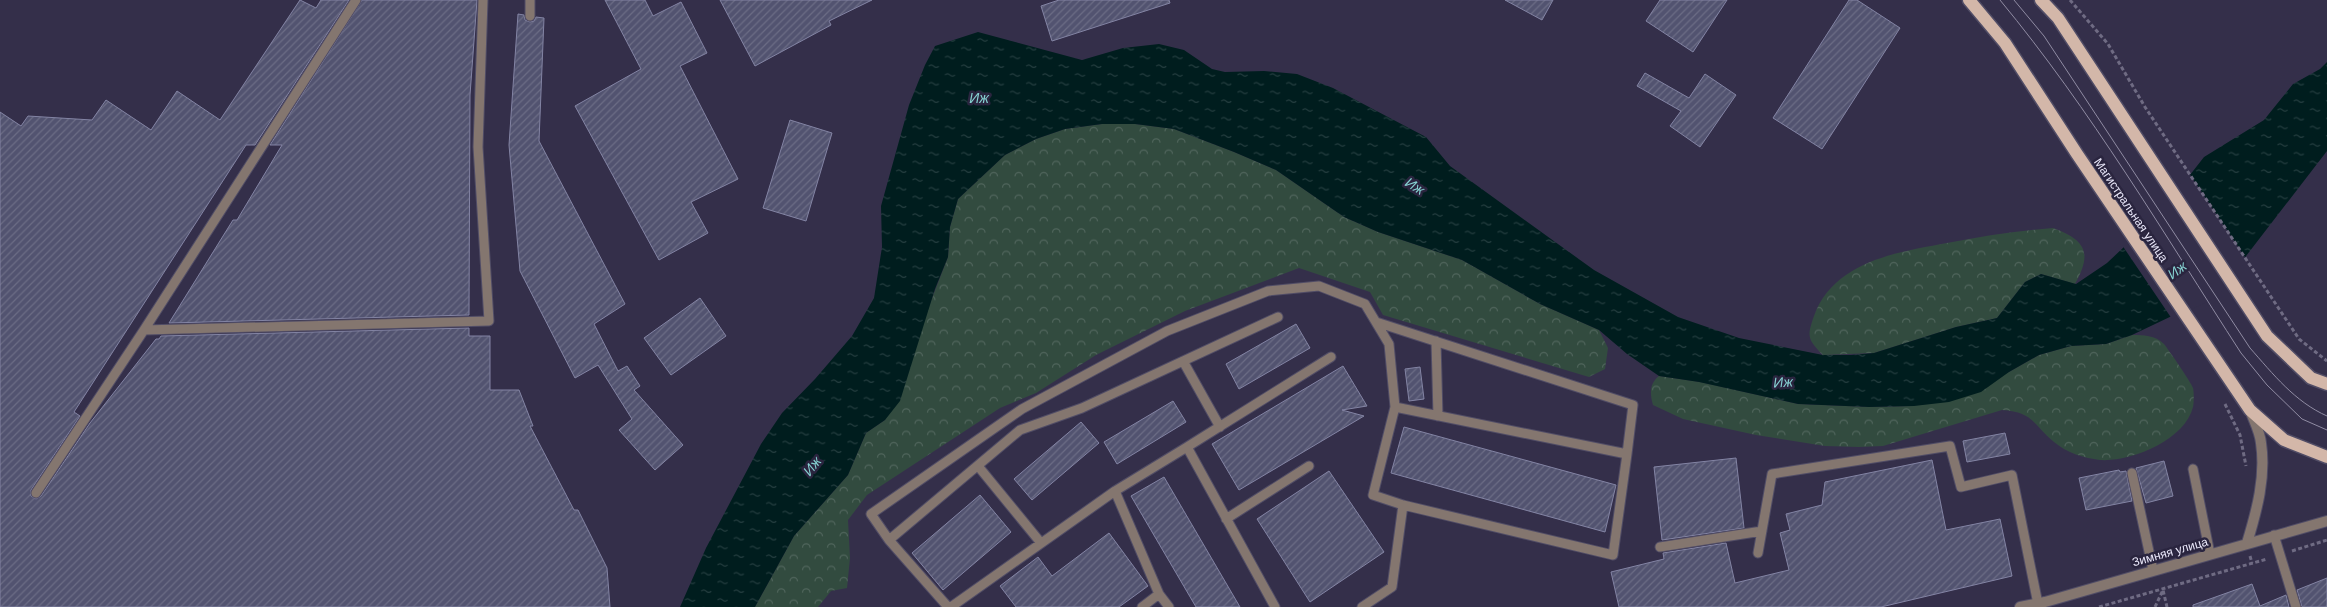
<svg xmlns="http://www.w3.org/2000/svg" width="2327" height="607" font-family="Helvetica,sans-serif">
  <defs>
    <pattern id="forest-crowns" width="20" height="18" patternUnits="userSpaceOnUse" patternTransform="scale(1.25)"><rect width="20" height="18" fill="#324b3f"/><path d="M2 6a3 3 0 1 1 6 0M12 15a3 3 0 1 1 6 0" fill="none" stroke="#50655c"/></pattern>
    <pattern id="water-ripples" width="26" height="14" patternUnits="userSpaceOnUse" patternTransform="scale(1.25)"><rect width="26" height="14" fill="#001d1e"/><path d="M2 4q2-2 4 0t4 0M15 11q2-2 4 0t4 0" fill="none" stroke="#253e40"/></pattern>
    <pattern id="building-hatch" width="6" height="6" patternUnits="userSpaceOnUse" patternTransform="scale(1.25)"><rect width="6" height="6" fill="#525370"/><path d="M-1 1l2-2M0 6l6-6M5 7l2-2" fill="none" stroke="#6b6c85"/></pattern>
  </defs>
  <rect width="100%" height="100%" fill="#342f4a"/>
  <path fill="url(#forest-crowns)" d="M 1102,124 L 1135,124 L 1174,129 L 1234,152 L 1276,170 L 1344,217 L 1378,232 L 1462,260 L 1540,304 L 1599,330 L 1608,348 L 1605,369 L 1589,377 L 1383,315 L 1370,292 L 1299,268 L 1185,311 L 1096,355 L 1036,393 L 1000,408 L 867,495 L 848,520 L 850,558 L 847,588 L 831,591 L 818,607 L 755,607 L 794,536 L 848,475 L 866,433 L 885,420 L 948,257 L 950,227 L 958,199 L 1005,155 L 1036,139 L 1065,129 Z
    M 2053,228 C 2085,240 2093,252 2075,284 L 2041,274 L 2025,282 L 1997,318 L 1956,327 L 1874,353 L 1823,355 C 1807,339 1807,336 1814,316 C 1834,261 1898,252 1947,243 C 1983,236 2017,231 2053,228 Z
    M 2132,335 C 2143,335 2155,335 2164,344 C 2168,349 2191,382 2193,388 C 2194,392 2194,403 2193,407 C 2185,440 2131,462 2100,460 C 2084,458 2067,453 2054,442 C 2033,425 2034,412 2002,410 L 1883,446 L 1859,447 L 1825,446 L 1756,435 L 1683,419 L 1653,405 C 1650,394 1649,384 1659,376 L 1700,382 L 1798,404 L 1869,407 L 1914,406 L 2009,372 L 2039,355 L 2071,346 L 2106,344 Z"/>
  <path fill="url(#water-ripples)" d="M 978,32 L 1082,60 L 1123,48 L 1159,44 L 1184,50 L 1212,69 L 1225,72 L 1264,71 L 1297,74 L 1333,88 L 1426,137 L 1450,166 L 1594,270 L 1678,317 L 1739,338 L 1823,355 L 1851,355 L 1874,353 L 1956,327 L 1997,318 L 2025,282 L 2041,274 L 2076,284 L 2107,263 L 2161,212 L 2204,157 L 2264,120 L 2293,84 L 2320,69 L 2327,62 L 2327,151 L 2216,295 L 2132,335 L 2106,344 L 2071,346 L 2039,355 L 2009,372 L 1981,392 L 1949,402 L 1914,406 L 1869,407 L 1798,404 L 1699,382 L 1659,376 L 1627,354 L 1599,330 L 1540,304 L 1462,260 L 1378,232 L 1344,217 L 1276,170 L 1234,152 L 1174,129 L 1135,124 L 1102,124 L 1065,129 L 1036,139 L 1005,155 L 958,199 L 950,227 L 948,257 L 935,289 L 900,401 L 885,420 L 866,433 L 848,475 L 794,536 L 755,607 L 680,607 L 706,548 L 761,444 L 782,413 L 815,379 L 852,336 L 874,298 L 882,247 L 881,206 L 909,105 L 925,65 L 935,46 Z"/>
  <path fill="#342f4a" d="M 2189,173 L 2247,260 L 2217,297 L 2172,319 L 2122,245 L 2159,210 Z"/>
  <path fill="url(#building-hatch)" stroke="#8384a4" d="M 300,0 L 316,8 L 321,0 L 349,0 L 255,145 L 246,145 L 74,412 L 80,416 L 31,490 L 31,496 L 36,499 L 41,496 L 90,423 L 156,339 L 159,339 L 161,336 L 469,328 L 469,336 L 490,336 L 490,390 L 519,390 L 533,426 L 530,426 L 574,510 L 578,510 L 607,568 L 610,607 L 0,607 L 0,112 L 21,126 L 28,116 L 92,120 L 106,100 L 151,130 L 177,91 L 220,120 Z
    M 362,0 L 477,0 L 470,95 L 469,315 L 169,323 L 233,220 L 237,220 L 282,145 L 270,145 Z
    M 605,0 L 645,0 L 653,16 L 681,2 L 707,53 L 680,66 L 738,179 L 691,202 L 708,233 L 659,260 L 575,106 L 641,69 Z
    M 720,0 L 872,0 L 829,21 L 831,25 L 755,66 Z
    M 1059,0 L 1169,0 L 1170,3 L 1052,41 L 1041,6 Z
    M 1505,0 L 1553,0 L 1542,20 Z
    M 1660,0 L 1727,0 L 1693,52 L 1646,21 Z
    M 1849,0 L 1857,0 L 1900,28 L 1822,149 L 1773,118 Z
    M 518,14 L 524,15 L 525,20 L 530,22 L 534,21 L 536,17 L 544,18 L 539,141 L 625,304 L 594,324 L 618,371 L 627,366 L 640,386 L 634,390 L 683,445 L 655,470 L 619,430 L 632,419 L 598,365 L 575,378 L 520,271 L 509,145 Z
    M 1645,73 L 1689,98 L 1705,74 L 1736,95 L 1700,147 L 1670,126 L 1681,111 L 1637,86 Z
    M 790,120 L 832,133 L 806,221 L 763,208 Z
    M 700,298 L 726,336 L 671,375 L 644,338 Z
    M 1296,324 L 1310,348 L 1239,389 L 1226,364 Z
    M 1343,366 L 1367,406 L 1342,410 L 1364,416 L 1239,490 L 1212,444 Z
    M 1420,367 L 1424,399 L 1409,401 L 1405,369 Z
    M 1173,401 L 1186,422 L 1117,464 L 1104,442 Z
    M 1081,422 L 1099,443 L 1032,500 L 1014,479 Z
    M 1404,427 L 1616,485 L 1605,532 L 1391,473 Z
    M 2005,433 L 2010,454 L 1967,462 L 1963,441 Z
    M 1736,458 L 1744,528 L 1662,540 L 1654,467 Z
    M 1932,460 L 1946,530 L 2000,519 L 2012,576 L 1881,607 L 1619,607 L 1611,572 L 1664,559 L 1663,553 L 1726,543 L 1735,583 L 1789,570 L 1780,533 L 1790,530 L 1786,514 L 1822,505 L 1825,482 Z
    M 2164,461 L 2173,496 L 2146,503 L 2136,468 Z
    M 2119,470 L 2120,472 L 2126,471 L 2132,501 L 2086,510 L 2079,478 Z
    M 1329,471 L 1384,552 L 1310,602 L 1257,519 Z
    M 1164,477 L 1240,607 L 1196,607 L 1131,496 Z
    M 980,495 L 1011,532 L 943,590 L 912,553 Z
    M 1109,533 L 1148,586 L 1119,607 L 1016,607 L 1000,586 L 1038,557 L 1052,576 Z
    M 2327,578 L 2327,607 L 2302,607 L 2297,590 Z
    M 2252,584 L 2260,606 L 2286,595 L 2289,607 L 2193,607 L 2193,605 Z"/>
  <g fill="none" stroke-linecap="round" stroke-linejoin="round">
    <g stroke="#514d66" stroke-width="11">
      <path id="service" d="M 530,0 L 530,16
        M 1376,322 L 1633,405 L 1627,454
        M 144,330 L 489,321 L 478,147 L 483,0
        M 1436,341 L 1438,416
        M 1183,361 L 1220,427
        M 1395,407 L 1627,454 L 1613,555 L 1403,505 L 1373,495 Z
        M 1187,447 L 1331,357
        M 978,466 L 1041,543
        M 2193,469 L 2210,554
        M 2132,473 L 2153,570
        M 1115,491 L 1187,447 L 1275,607
        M 36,493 L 144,330 L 356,0
        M 1226,519 L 1309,466
        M 2274,535 L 2296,607
        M 889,540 L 871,514 L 1022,409 L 1167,331 L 1268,291 L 1319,286 L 1365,304 L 1389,344 L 1395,407
        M 1660,547 L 1762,531
        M 1758,553 L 1772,474 L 1950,446 L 1961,487 L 2012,475 L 2038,604
        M 948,607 L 889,540 L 1020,430 L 1082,408 L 1278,317
        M 951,607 L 1115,491 L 1159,594 L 1169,607
        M 1142,607 L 1159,594
        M 1362,607 L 1392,587 L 1403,505"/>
    </g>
    <g stroke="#514d66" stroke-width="12">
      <path id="minor" d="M 2247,543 C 2257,510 2266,477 2261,443 C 2260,432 2254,421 2250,410
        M 2020,607 L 2045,602 L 2327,521"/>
    </g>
    <g stroke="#514d66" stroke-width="15">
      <path id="primary" d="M 1969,0 L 2005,43 L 2077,154 L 2250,410 L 2284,440 L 2327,457
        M 2041,0 L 2058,18 L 2267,336 L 2311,378 L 2327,384"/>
    </g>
    <path stroke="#6f6b83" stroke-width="3" stroke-dasharray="4 2.5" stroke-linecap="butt" d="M 2070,0 L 2108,44 L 2145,107 L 2299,339 L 2327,361
      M 2225,404 L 2240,435 L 2246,466
      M 2292,551 L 2327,540
      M 2250,556 L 2252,563
      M 2099,607 L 2267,559
      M 2155,607 L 2163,590 L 2167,607"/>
    <use href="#service" stroke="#84766f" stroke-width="9"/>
    <use href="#minor" stroke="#84766f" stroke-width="10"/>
    <use href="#primary" stroke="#d3b7a9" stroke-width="12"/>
    <path stroke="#908ca3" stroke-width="1" d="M 2000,0 C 2091,110 2164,234 2241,353 L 2267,385 L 2302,419 L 2327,430
      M 2014,0 L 2044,36 L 2250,348 C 2273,374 2295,402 2327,416"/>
  </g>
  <g text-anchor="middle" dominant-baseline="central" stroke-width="5" stroke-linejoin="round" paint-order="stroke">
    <g font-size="12" fill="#eceafc" stroke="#2a253f">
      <text transform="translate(2131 210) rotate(56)">Магистральная улица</text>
      <text transform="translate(2170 552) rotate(-16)">Зимняя улица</text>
    </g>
    <g font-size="14" font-style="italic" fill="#86d2d2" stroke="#2a253f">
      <text x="979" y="98">Иж</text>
      <text transform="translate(1415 186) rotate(32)">Иж</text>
      <text transform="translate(2177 270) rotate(-36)">Иж</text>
      <text transform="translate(1783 382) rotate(-3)">Иж</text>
      <text transform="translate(812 466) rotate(-51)">Иж</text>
    </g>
  </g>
</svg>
